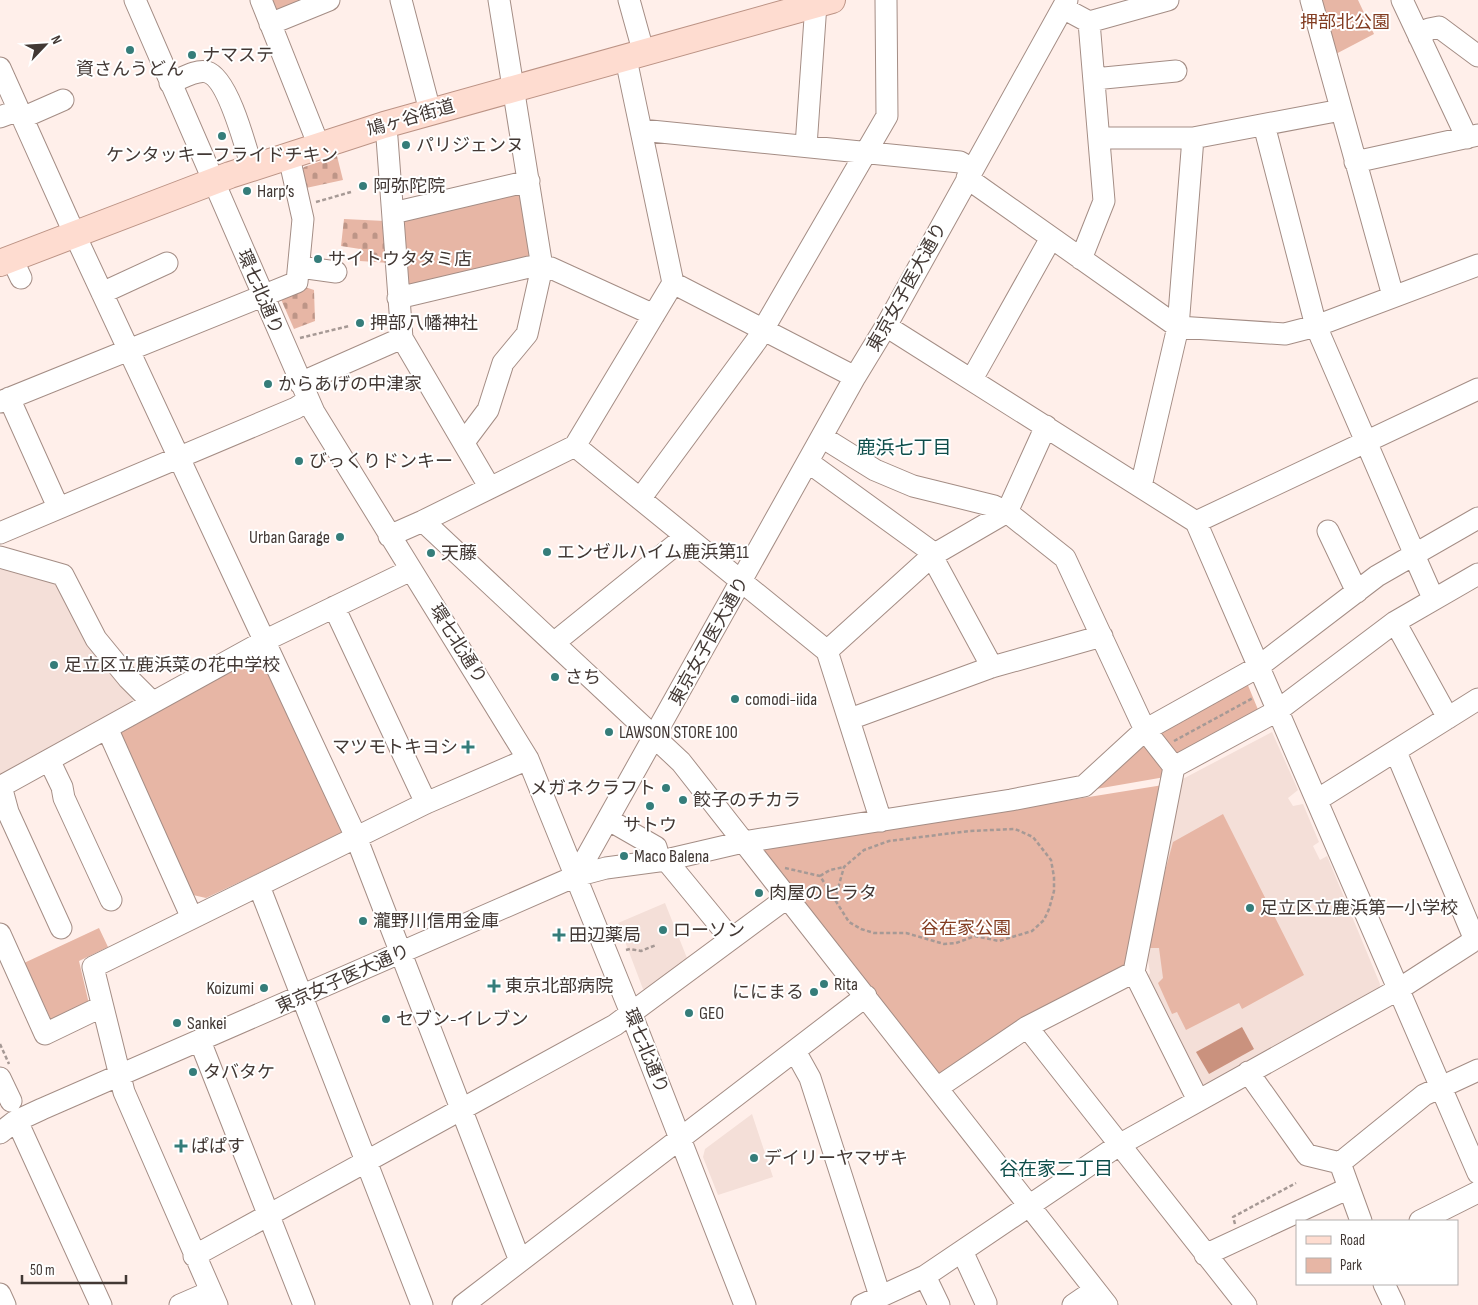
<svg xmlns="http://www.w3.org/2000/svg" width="1478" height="1305" font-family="'Sofia Sans Condensed','Noto Sans JP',sans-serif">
  <defs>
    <pattern id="cemetery-stones" width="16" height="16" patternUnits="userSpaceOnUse" patternTransform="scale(1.25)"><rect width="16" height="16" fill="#e7b6a5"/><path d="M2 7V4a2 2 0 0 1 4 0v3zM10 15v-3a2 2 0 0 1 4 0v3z" fill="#bd9587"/></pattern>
  </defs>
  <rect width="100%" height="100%" fill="#ffefea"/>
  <path fill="#f4dfd8" d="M 0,564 L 57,579 L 141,700 L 0,779 Z
    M 1272,732 L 1298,790 L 1288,798 L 1293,806 L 1303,804 L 1319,842 L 1313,846 L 1320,860 L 1327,856 L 1380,984 L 1379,991 L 1202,1089 L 1144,983 L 1150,973 L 1148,960 L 1144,961 L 1177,782 Z
    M 665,903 L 689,963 L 652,990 L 643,989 L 618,923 Z
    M 752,1114 L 773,1177 L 718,1195 L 703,1157 L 705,1149 Z"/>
  <path fill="#e7b6a5" d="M 268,0 L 308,0 L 279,12 L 272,9 Z
    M 1316,0 L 1358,0 L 1374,34 L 1332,56 Z
    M 524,192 L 534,257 L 409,289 L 403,215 Z
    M 252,658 L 263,662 L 343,833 L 206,898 L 193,895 L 119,734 Z
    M 1247,683 L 1259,712 L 1180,757 L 1158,735 L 1161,729 Z
    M 1146,742 L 1167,768 L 1165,777 L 1096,789 Z
    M 1163,785 L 1128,966 L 942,1073 L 937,1072 L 762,850 Z
    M 1223,814 L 1304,975 L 1242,1009 L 1239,1003 L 1186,1030 L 1177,1012 L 1172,1014 L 1158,983 L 1163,978 L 1159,948 L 1149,948 L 1158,897 L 1173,842 Z
    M 99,928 L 108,947 L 79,961 L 89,1004 L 52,1022 L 24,963 Z"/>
  <path fill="url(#cemetery-stones)" d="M 337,156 L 343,180 L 306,188 L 302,170 L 304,167 Z
    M 344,219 L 385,221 L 389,263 L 360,261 L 360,249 L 341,246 Z
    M 302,286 L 314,290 L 315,321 L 294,329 L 280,297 Z"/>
  <path fill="#ca927e" d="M 1242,1027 L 1254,1049 L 1209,1074 L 1196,1052 Z"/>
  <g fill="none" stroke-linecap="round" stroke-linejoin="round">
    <g stroke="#a48d85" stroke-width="23">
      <path id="minor" d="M 135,0 L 314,412 L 528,759 L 631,1013 L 745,1305
        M 261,0 L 319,146
        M 401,0 L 430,111
        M 629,0 L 644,54
        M 1311,0 L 1393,296
        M 1402,0 L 1467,138
        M 1063,8 L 1089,22 L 1168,0
        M 270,24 L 329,0
        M 1419,37 L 1429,29 L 1439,27 L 1478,56
        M 626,59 L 673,283 L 855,377
        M 0,68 L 75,235 L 356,837 L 520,1261
        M 1094,79 L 1176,71
        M 170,83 C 181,79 196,69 207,72 C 228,78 246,148 252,168
        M 0,117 L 19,110
        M 22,118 L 63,100
        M 384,125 L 387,138 L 402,338 L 490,488
        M 1264,125 L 1316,326 L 1415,555
        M 641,130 L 960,162 L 972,169
        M 1099,138 L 1193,138 L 1341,110
        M 806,146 L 816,4
        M 1355,162 L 1478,135
        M 967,178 L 1178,327 L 1285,334 L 1316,326 L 1478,265
        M 393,213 L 529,181
        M 12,259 L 21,278
        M 1081,259 L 1104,201 L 1089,22
        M 300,267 L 336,272
        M 102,293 L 167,263
        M 398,298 L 529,267 L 551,268 L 654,315
        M 886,326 L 1196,522 L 1478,1173
        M 972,379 L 1051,238
        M 300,383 L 402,338
        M 9,398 L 58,507
        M 0,402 L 297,282 L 303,219 L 289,157
        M 822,437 L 875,470 L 913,486 L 994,506 L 1007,512 L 1065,558 L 1145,730 L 1174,767
        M 464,442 L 488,410 L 503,363 L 527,334 L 542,267 L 499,0
        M 575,446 L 827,651 L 933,555 L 1007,512 L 1046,426
        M 808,462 L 928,549 L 992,667
        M 1141,486 L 1178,327 L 1193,138
        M 640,499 L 757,340 L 887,116 L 886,0
        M 423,521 L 575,446 L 673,283
        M 1196,522 L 1478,389
        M 1328,531 L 1357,592
        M 0,533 L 296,408 L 308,400
        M 389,536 L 423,521 L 681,762 L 1107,1305
        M 1414,555 L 1433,598
        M 0,557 L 63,575 L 96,639 L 128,678 L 152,702
        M 334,607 L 426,803
        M 1395,622 L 1448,718
        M 555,642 L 685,537
        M 827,651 L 881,821
        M 850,719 L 992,667 L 1102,636
        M 107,728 L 192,918
        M 1396,752 L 1475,940
        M 49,760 L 62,787 L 64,798 L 111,900
        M 1,786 L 8,812 L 61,928
        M 0,787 L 266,640 L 411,570
        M 1317,800 L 1478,699
        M 609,820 L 656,847 L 660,861
        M 666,860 L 731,939
        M 576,876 L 855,377 L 886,326 L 1067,0
        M 259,886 L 422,1305
        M 0,934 L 45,1034 L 101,1007
        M 1027,1027 L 1246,1305
        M 200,1041 L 304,1305
        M 795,1051 L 810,1078 L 880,1296
        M 1248,1072 L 1307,1155 L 1340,1163 L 1361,1221
        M 0,1078 L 11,1101
        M 937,1088 L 1027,1027 L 1134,972
        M 1198,1100 L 1134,972 L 1174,767 L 1277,711 L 1395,622 L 1478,574
        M 17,1121 L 101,1305
        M 0,1133 L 14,1122 L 42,1109 L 576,876 L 606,868 L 666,860 L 743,842 L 1011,800 L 1084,786 L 1145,730 L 1258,667 L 1377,576 L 1478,518
        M 1340,1163 L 1424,1095 L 1478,1070
        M 1420,1221 L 1478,1192
        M 962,1251 L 986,1303
        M 1205,1255 L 1349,1188
        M 194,1256 L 615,1025 L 788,897
        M 925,1276 L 939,1305
        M 1384,1284 L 1394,1305
        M 0,1294 L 5,1305
        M 180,1305 L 210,1292
        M 217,1305 L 124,1092 L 93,967 L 426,803 L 528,759
        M 463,1305 L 866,996
        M 862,1305 L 925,1276 L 1119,1145 L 1399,989 L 1478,938
        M 1073,1305 L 1095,1290"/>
    </g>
    <g stroke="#bc9385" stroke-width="28">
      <path id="major" d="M 0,263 L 230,175 L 384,125 L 832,0"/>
    </g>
    <path stroke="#a69995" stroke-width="2.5" stroke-dasharray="4 2.5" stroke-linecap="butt" d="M 316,202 L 351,192
      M 300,338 L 349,326
      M 1174,741 L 1253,698
      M 785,868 L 820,876 L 849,922 L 861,929 L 874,933 L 906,933 L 944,944 L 956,943 L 975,936 L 999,941 L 1032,931 L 1044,920 L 1049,909 L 1054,891 L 1054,877 L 1051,860 L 1033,837 L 1015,829 L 969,831 L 889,841 L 864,850 L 844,867 L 835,899
      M 820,876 L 830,870 L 844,867
      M 626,950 L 630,949 L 641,951 L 656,945
      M 0,1044 L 9,1064
      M 1235,1224 L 1233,1217 L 1296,1183"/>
    <use href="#minor" stroke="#fff" stroke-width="21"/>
    <use href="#major" stroke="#fedcd0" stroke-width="26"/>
  </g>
  <g fill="#357d7a" stroke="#fff" stroke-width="2">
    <circle cx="130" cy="50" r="5"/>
    <circle cx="192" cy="55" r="5"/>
    <circle cx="222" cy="136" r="5"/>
    <circle cx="406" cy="145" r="5"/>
    <circle cx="363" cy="186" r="5"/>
    <circle cx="247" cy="191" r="5"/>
    <circle cx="318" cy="259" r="5"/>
    <circle cx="360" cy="323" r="5"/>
    <circle cx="268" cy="384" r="5"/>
    <circle cx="299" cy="461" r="5"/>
    <circle cx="340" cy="537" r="5"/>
    <circle cx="547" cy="552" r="5"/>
    <circle cx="431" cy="553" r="5"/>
    <circle cx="54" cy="665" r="5"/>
    <circle cx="555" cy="677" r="5"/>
    <circle cx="735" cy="699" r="5"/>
    <circle cx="609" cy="732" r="5"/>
    <path d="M465.5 739.5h5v5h5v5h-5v5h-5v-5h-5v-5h5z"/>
    <circle cx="666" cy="788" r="5"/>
    <circle cx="683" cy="800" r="5"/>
    <circle cx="650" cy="806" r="5"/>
    <circle cx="624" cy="856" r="5"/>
    <circle cx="759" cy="893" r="5"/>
    <circle cx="1250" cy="908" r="5"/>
    <circle cx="363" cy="921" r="5"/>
    <circle cx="663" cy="930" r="5"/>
    <path d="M556.5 927.5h5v5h5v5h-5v5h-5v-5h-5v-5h5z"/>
    <circle cx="824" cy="984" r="5"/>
    <path d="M491.5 978.5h5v5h5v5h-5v5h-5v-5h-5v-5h5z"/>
    <circle cx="264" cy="988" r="5"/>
    <circle cx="814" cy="992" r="5"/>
    <circle cx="689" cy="1013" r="5"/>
    <circle cx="386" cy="1019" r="5"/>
    <circle cx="177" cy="1023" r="5"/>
    <circle cx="193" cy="1072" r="5"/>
    <path d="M178.5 1138.5h5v5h5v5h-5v5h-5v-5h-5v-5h5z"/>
    <circle cx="754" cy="1158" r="5"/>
  </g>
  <g text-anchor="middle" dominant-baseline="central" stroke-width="4" stroke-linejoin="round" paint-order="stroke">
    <g font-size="18" fill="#823c21" stroke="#fff">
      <text x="1345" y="22">押部北公園</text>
      <text x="966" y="928">谷在家公園</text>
    </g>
    <g font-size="18" fill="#423834" stroke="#fff" text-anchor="start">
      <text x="202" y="55">ナマステ</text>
      <text x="130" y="69" text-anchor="middle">資さんうどん</text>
      <text x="416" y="145">パリジェンヌ</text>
      <text x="222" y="155" text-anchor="middle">ケンタッキーフライドチキン</text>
      <text x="373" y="186">阿弥陀院</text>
      <text x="257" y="191">Harp’s</text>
      <text x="328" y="259">サイトウタタミ店</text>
      <text x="370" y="323">押部八幡神社</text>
      <text x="278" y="384">からあげの中津家</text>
      <text x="309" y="461">びっくりドンキー</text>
      <text x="330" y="537" text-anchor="end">Urban Garage</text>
      <text x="557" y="552">エンゼルハイム鹿浜第11</text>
      <text x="441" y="553">天藤</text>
      <text x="64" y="665">足立区立鹿浜菜の花中学校</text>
      <text x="565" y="677">さち</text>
      <text x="745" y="699">comodi-iida</text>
      <text x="619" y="732">LAWSON STORE 100</text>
      <text x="458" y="747" text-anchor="end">マツモトキヨシ</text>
      <text x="656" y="788" text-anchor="end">メガネクラフト</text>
      <text x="693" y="800">餃子のチカラ</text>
      <text x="650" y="825" text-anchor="middle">サトウ</text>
      <text x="634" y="856">Maco Balena</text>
      <text x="769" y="893">肉屋のヒラタ</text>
      <text x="1260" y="908">足立区立鹿浜第一小学校</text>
      <text x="373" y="921">瀧野川信用金庫</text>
      <text x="673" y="930">ローソン</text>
      <text x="569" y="935">田辺薬局</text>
      <text x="834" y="984">Rita</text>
      <text x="505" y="986">東京北部病院</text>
      <text x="254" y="988" text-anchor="end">Koizumi</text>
      <text x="804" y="992" text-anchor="end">ににまる</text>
      <text x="699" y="1013">GEO</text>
      <text x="396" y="1019">セブン-イレブン</text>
      <text x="187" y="1023">Sankei</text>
      <text x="203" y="1072">タバタケ</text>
      <text x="191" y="1146">ぱぱす</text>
      <text x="764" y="1158">デイリーヤマザキ</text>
    </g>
    <g font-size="18" fill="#423834" stroke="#fff">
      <text transform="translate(411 118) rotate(-16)">鳩ヶ谷街道</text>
      <text transform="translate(907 287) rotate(-61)">東京女子医大通り</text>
      <text transform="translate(260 292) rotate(67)">環七北通り</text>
      <text transform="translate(709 641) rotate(-61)">東京女子医大通り</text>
      <text transform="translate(458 644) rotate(58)">環七北通り</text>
      <text transform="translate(343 979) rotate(-24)">東京女子医大通り</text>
      <text transform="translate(646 1051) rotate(68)">環七北通り</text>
    </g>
    <g font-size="19" fill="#0e4d4a" stroke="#fff">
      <text x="904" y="448">鹿浜七丁目</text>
      <text x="1056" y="1169">谷在家二丁目</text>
    </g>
  </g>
  <rect x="1296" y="1220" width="162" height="65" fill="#ffffff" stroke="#b3afae"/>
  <rect x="1306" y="1236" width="25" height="8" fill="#fedcd0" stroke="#b3afae"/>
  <text x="1340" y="1245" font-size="15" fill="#423834">Road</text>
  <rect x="1306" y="1258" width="25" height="15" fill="#e7b6a5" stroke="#b3afae"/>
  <text x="1340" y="1270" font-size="15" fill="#423834">Park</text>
  <g transform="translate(45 45) rotate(65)" stroke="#ffffff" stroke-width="4" paint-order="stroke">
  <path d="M0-4L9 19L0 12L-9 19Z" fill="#423834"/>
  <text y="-8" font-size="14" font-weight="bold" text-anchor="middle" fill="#423834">N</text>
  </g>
  <path d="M22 1275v8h104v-8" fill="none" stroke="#423834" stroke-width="2.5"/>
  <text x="30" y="1275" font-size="15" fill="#423834" stroke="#ffffff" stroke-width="4" paint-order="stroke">50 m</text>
</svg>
